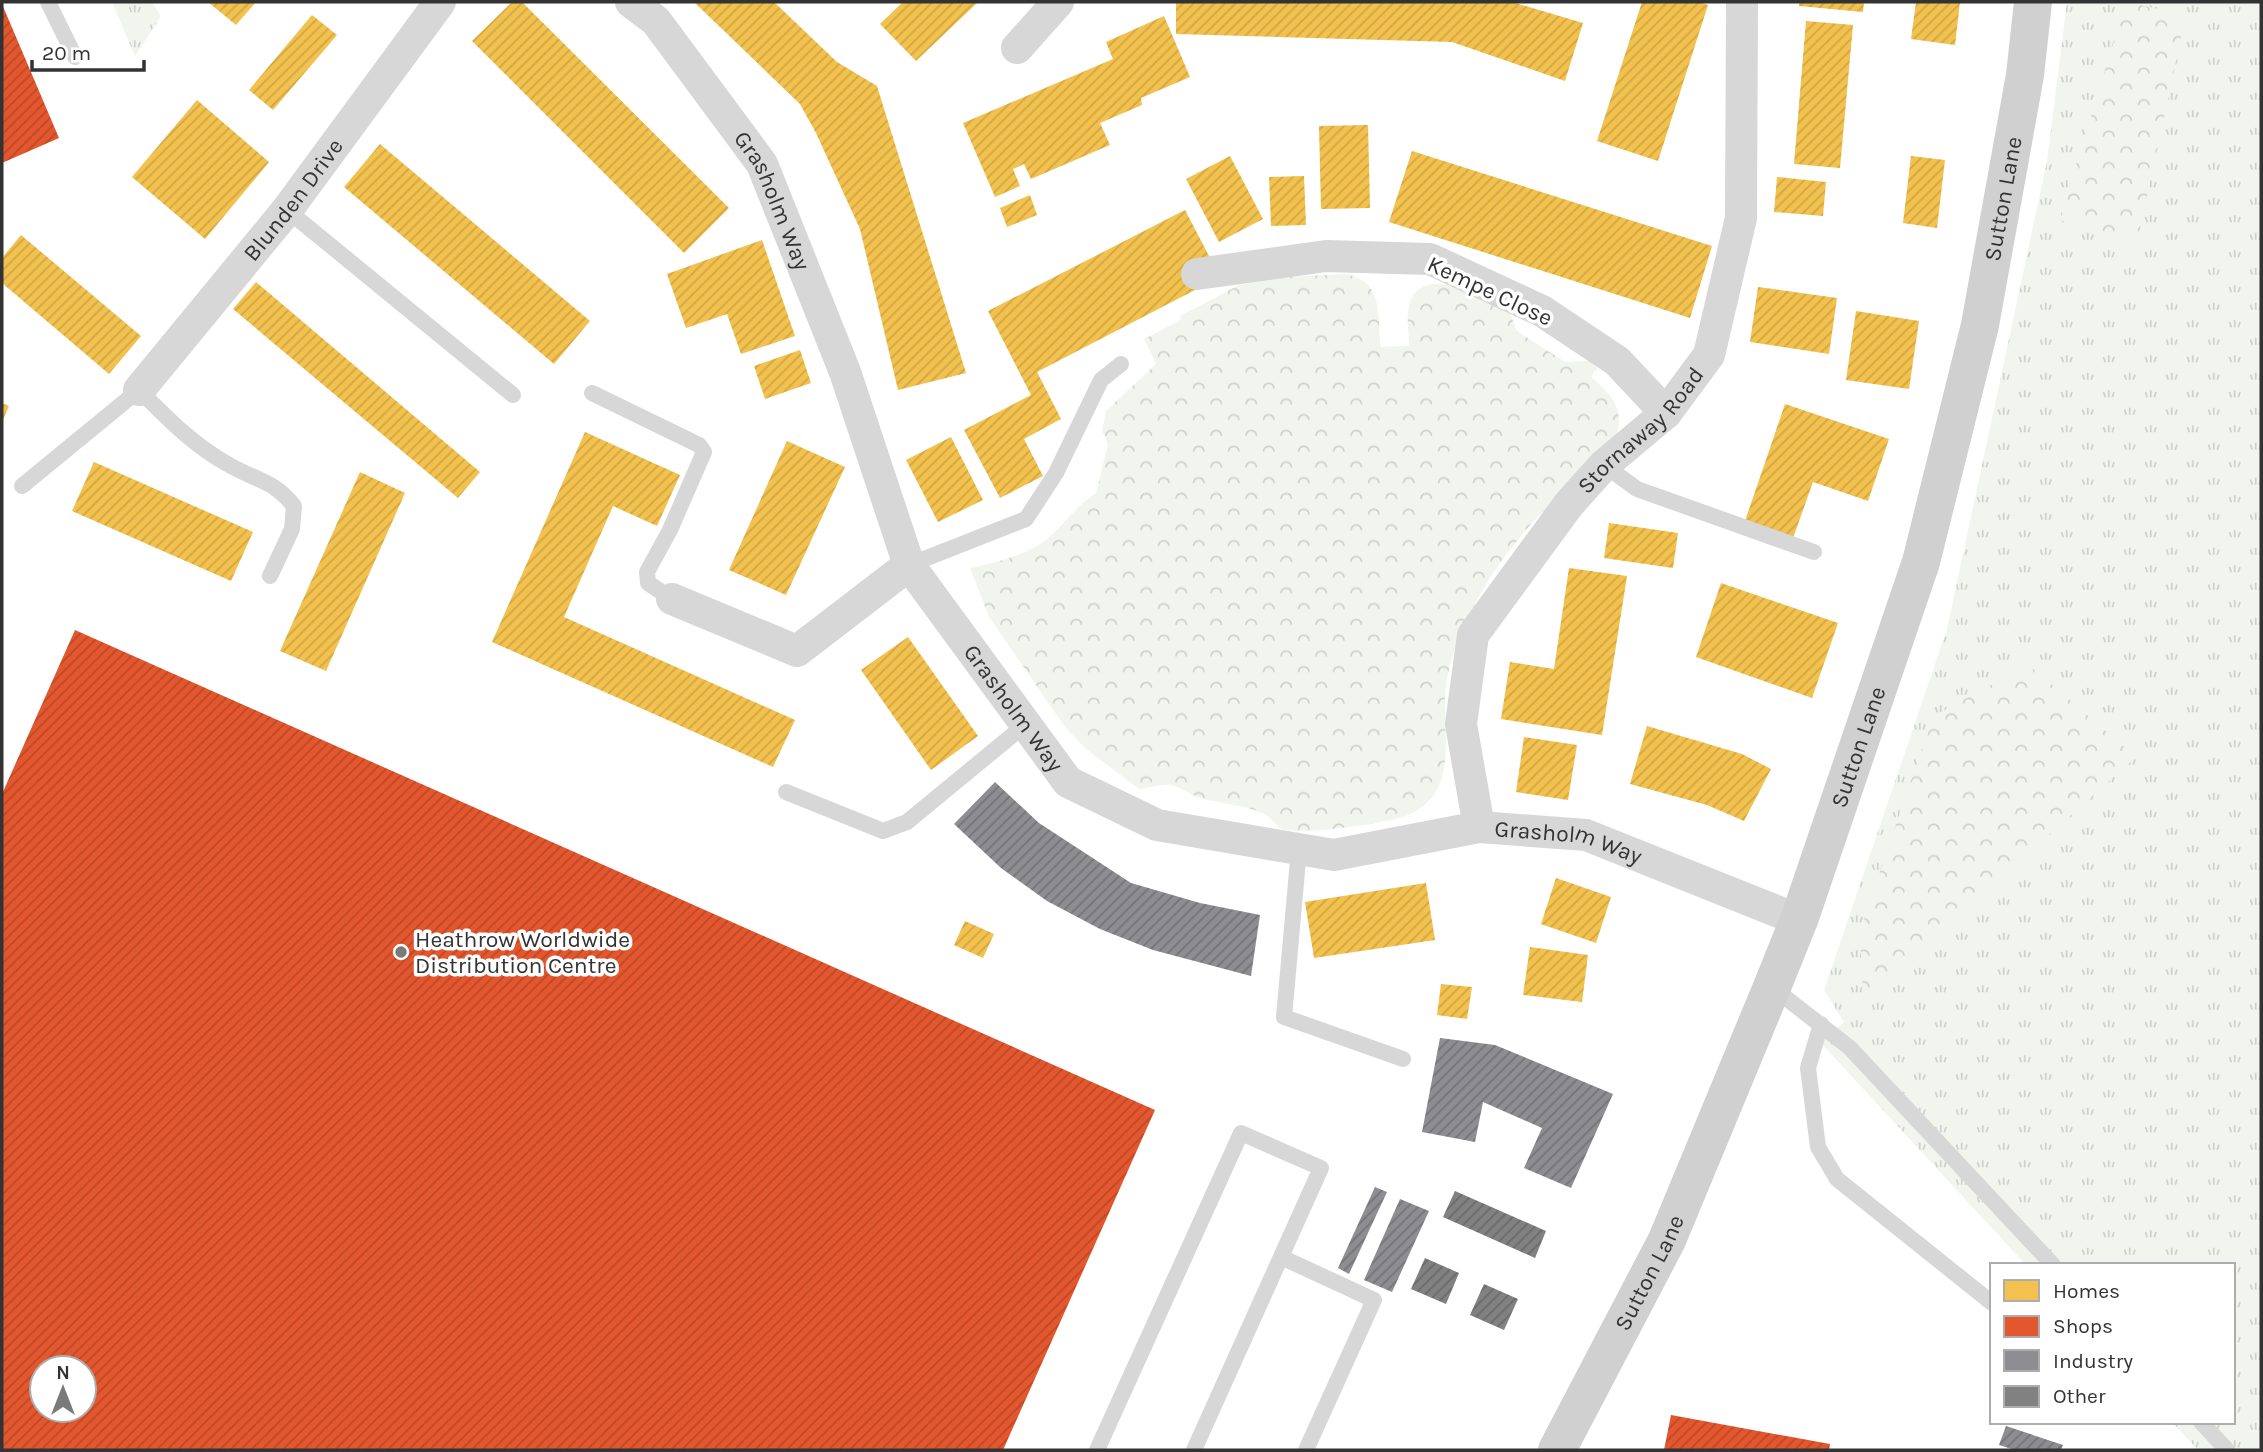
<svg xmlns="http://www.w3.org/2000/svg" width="2263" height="1452" font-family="Karla,sans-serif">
  <defs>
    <pattern id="grass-tufts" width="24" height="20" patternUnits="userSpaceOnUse" patternTransform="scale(1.75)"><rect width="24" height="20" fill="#f1f5ed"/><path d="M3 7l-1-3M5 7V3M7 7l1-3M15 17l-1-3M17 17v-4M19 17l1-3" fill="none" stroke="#cfd2cc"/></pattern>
    <pattern id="forest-crowns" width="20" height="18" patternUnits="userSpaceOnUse" patternTransform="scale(1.75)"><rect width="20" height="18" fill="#f1f5ed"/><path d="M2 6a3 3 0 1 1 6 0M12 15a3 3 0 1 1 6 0" fill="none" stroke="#cfd2cc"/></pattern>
    <pattern id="homes-hatch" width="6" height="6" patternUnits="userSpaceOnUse" patternTransform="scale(1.75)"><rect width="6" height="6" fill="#f2c14e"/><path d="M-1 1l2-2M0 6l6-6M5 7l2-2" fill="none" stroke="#d0a645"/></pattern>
    <pattern id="shops-hatch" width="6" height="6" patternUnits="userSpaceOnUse" patternTransform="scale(1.75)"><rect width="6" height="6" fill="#e4572e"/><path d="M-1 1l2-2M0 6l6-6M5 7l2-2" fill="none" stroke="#b94928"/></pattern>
    <pattern id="industry-hatch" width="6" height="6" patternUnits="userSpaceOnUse" patternTransform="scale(1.75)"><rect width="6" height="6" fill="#8d8d92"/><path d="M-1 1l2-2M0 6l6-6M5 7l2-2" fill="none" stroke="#747478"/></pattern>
    <pattern id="building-hatch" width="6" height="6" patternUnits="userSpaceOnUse" patternTransform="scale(1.75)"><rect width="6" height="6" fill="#818181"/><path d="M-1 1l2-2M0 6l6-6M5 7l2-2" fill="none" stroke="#6a6a6a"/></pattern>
  </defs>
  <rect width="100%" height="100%" fill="#fff"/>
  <path fill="url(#grass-tufts)" d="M 112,2 L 152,2 L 161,16 L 135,56 Z
    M 2067,2 L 2261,2 L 2261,1450 L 2198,1450 L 2172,1422 L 2233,1422 L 2233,1265 L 2026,1265 L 1821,1043 L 1844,1022 L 1824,990 L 1947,629 L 2047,161 Z"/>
  <path fill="url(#forest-crowns)" d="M 2126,2 L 2186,15 L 2137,243 L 2059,220 Z
    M 1345,274 C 1385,281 1377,316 1381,347 L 1409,346 C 1409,334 1406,319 1409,307 C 1419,260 1482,298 1508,308 L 1517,331 L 1565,362 L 1589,361 L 1597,368 L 1591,377 C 1608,392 1623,405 1618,430 C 1613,459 1554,499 1533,522 C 1517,540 1501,560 1488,581 C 1470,611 1454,643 1447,678 C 1438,728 1465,790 1408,815 C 1391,823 1300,836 1282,829 C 1275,826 1270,816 1262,813 C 1243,804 1220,804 1200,798 C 1191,795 1181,787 1171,785 C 1162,784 1149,788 1139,789 L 1086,749 L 1065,727 L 989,617 L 970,568 C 998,562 1030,555 1052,535 C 1068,520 1076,506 1096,493 L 1108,444 L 1102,431 L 1106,411 L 1156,364 L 1144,339 L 1181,320 L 1180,316 L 1239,285 L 1288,277 Z
    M 2029,665 L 2136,757 L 1863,1001 L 1860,930 L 1933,716 Z"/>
  <path fill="url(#homes-hatch)" d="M 208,2 L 256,2 L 236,25 Z
    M 512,2 L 522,2 L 729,208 L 684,253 L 472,41 Z
    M 694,2 L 774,2 L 837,62 L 877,86 L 966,373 L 898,390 L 860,229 L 816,133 L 800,104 Z
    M 903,2 L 978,2 L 916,61 L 880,24 Z
    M 1176,2 L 1512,2 L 1583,23 L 1565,81 L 1452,42 L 1176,34 Z
    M 1642,2 L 1699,2 L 1708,5 L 1658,161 L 1597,141 Z
    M 1799,2 L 1864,2 L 1863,12 L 1799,6 Z
    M 1916,2 L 1960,2 L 1955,45 L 1911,39 Z
    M 312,15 L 337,35 L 273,110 L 249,90 Z
    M 1164,16 L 1190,77 L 1141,98 L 1142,105 L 1100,123 L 1110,145 L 1031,179 L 1024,164 L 1013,169 L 1020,186 L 995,197 L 963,123 L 1113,59 L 1106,42 Z
    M 1806,21 L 1853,25 L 1840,168 L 1794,164 Z
    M 197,100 L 269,162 L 205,239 L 132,177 Z
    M 1368,125 L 1370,208 L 1321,209 L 1319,126 Z
    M 380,144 L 590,321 L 554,364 L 344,187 Z
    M 1412,151 L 1712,246 L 1690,318 L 1389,222 Z
    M 1230,156 L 1263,219 L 1219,242 L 1186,179 Z
    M 1911,156 L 1945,160 L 1937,228 L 1903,223 Z
    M 1304,176 L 1306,225 L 1271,226 L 1269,177 Z
    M 1777,177 L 1826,182 L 1823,216 L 1774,212 Z
    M 1030,195 L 1037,215 L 1007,227 L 1000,208 Z
    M 1185,210 L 1220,277 L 1037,372 L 1061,419 L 1024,439 L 1043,476 L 1000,498 L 964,430 L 1031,395 L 988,311 Z
    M 21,235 L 141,336 L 109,374 L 2,283 L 2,258 Z
    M 762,240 L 795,336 L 741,354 L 727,314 L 686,328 L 667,274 Z
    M 256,282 L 480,472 L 458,498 L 233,309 Z
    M 1758,287 L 1837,298 L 1829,354 L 1750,342 Z
    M 1856,311 L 1919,321 L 1909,389 L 1846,380 Z
    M 800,350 L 811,383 L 765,399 L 754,366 Z
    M 2,403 L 9,406 L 2,422 Z
    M 1785,404 L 1889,439 L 1868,501 L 1813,482 L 1792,541 L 1744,524 Z
    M 585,432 L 680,475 L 657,526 L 613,506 L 564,617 L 795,720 L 773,767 L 492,642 Z
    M 951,437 L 983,500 L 938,522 L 906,460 Z
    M 787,441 L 845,467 L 786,595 L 729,570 Z
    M 94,462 L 253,532 L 231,581 L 72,511 Z
    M 360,472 L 405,493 L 326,671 L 280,651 Z
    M 1609,523 L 1678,533 L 1673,568 L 1604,558 Z
    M 1569,568 L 1627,576 L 1602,735 L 1501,719 L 1510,662 L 1554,669 Z
    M 1721,583 L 1838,623 L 1812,698 L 1696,657 Z
    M 908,637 L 978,736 L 931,770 L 861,670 Z
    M 1647,726 L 1742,754 L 1771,769 L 1744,821 L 1707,805 L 1630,784 Z
    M 1524,737 L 1577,745 L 1568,800 L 1516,792 Z
    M 1556,878 L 1611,897 L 1596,943 L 1541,924 Z
    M 1426,883 L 1435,940 L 1314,958 L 1305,902 Z
    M 965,921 L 994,934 L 983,958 L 954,945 Z
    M 1530,947 L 1588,955 L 1582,1002 L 1523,995 Z
    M 1441,984 L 1472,987 L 1467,1019 L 1437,1015 Z"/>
  <path fill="url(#shops-hatch)" fill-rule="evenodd" d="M 2,4 L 59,138 L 2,163 Z
    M 75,630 L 1155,1110 L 1003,1450 L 2,1450 L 2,794 ZM 42,1368 L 84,1368 L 84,1410 L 42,1410 Z
    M 1671,1415 L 1830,1444 L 1829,1450 L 1664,1450 Z"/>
  <path fill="url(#industry-hatch)" d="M 995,782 L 1039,823 L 1131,883 L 1200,903 L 1260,915 L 1251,976 L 1153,950 L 1100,929 L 1047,901 L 1001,868 L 954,824 Z
    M 1440,1038 L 1495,1045 L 1613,1094 L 1571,1188 L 1524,1168 L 1542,1128 L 1483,1102 L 1475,1142 L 1422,1132 Z
    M 1375,1187 L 1387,1192 L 1349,1274 L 1338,1268 Z
    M 1400,1199 L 1429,1211 L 1392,1292 L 1364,1280 Z
    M 2006,1426 L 2063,1445 L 2061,1450 L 2015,1450 L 1999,1445 Z"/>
  <path fill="url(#building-hatch)" d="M 1455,1191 L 1546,1231 L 1535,1258 L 1443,1217 Z
    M 1425,1258 L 1459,1273 L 1446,1304 L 1411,1289 Z
    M 1484,1284 L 1518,1299 L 1504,1330 L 1470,1315 Z"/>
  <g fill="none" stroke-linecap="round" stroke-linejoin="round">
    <path stroke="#d7d7d7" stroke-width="16" d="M 48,2 L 75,57
      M 287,210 L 513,395
      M 592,393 L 699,445 L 704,452 L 670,530 L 647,572 L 648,583 L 672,599
      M 1604,465 L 1637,489 L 1814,552
      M 22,486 L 139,390 C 167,418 195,447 231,466 C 258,481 274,481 294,506 L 292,529 L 270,576
      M 909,565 L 1026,519 L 1056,473 L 1101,380 L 1121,364
      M 786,792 L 883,831 L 907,822 L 1026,724
      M 1299,849 L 1284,1017 L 1403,1059
      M 1772,987 L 1850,1048 L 2053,1265
      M 1821,1024 L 1808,1068 L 1818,1147 L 1837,1179 L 1992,1303
      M 1281,1257 L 1374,1300 L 1306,1450
      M 2201,1422 L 2227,1450
      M 1097,1450 L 1241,1133 L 1321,1168 L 1194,1450"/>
    <g stroke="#d7d7d7" stroke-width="32">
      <path id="s1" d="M 631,2 L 656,21 L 762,164 L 845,372 L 909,565 L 1068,782 L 1157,825 L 1334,855 L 1479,827 L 1586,835 L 1799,920"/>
      <path d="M 1017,48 L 1058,2"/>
      <path d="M 1197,274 L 1326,256 L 1430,259 L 1542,311 L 1617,361 L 1666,413"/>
      <path id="s2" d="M 139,390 L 287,210 L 440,2"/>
      <path d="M 672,599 L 797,651 L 909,565"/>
      <path id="s3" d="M 1479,827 L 1461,724 L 1473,635 L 1569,504 L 1604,465 L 1666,413 L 1709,355 L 1741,218 L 1742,2"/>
    </g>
    <path stroke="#d0d0d0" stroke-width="38" id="s4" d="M 1557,1450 L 1667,1240 L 1772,987 L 1799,920 L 1921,562 L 1980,325 L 2025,75 L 2033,2"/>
  </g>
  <circle fill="#7a7a7a" stroke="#fff" stroke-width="2.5" cx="401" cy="952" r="7"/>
  <g text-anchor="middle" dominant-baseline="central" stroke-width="7" stroke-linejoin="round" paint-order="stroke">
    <g font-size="23" fill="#333" stroke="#fff">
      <text stroke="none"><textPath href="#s2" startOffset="245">Blunden Drive</textPath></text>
      <text stroke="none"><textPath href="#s4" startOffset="1334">Sutton Lane</textPath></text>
      <text stroke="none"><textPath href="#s1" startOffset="247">Grasholm Way</textPath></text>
      <text transform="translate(1490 291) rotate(25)">Kempe Close</text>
      <text stroke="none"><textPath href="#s3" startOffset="460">Stornaway Road</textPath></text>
      <text stroke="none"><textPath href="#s1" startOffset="814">Grasholm Way</textPath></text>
      <text stroke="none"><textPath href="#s4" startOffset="766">Sutton Lane</textPath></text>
      <text stroke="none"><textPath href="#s1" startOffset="1423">Grasholm Way</textPath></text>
      <text stroke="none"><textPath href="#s4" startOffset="200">Sutton Lane</textPath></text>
    </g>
    <g font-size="23" fill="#333" stroke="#fff" text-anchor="start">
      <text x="415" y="939">Heathrow Worldwide<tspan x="415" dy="26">Distribution Centre</tspan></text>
    </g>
  </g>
  <rect width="2263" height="1452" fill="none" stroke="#333333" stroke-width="7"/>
  <rect x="1990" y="1263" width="245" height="161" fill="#ffffff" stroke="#adadad" stroke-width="2"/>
  <rect x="2004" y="1280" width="35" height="21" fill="#f2c14e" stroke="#adadad" stroke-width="2"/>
  <text x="2053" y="1298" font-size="21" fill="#333333">Homes</text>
  <rect x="2004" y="1316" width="35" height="21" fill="#e4572e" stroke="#adadad" stroke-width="2"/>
  <text x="2053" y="1333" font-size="21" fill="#333333">Shops</text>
  <rect x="2004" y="1350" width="35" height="21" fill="#8d8d92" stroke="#adadad" stroke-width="2"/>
  <text x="2053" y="1368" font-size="21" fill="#333333">Industry</text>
  <rect x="2004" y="1386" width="35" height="21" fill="#818181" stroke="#adadad" stroke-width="2"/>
  <text x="2053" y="1403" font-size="21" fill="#333333">Other</text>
  <g transform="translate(63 1389)"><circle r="33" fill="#ffffff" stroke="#adadad" stroke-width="2"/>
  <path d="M0-5L12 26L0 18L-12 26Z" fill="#7a7a7a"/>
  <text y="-10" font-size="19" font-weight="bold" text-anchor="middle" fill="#333333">N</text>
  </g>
  <path d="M32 60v10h112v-10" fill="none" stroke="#333333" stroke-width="3.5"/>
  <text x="42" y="60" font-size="21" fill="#333333" stroke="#ffffff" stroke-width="5" paint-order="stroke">20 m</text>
</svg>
